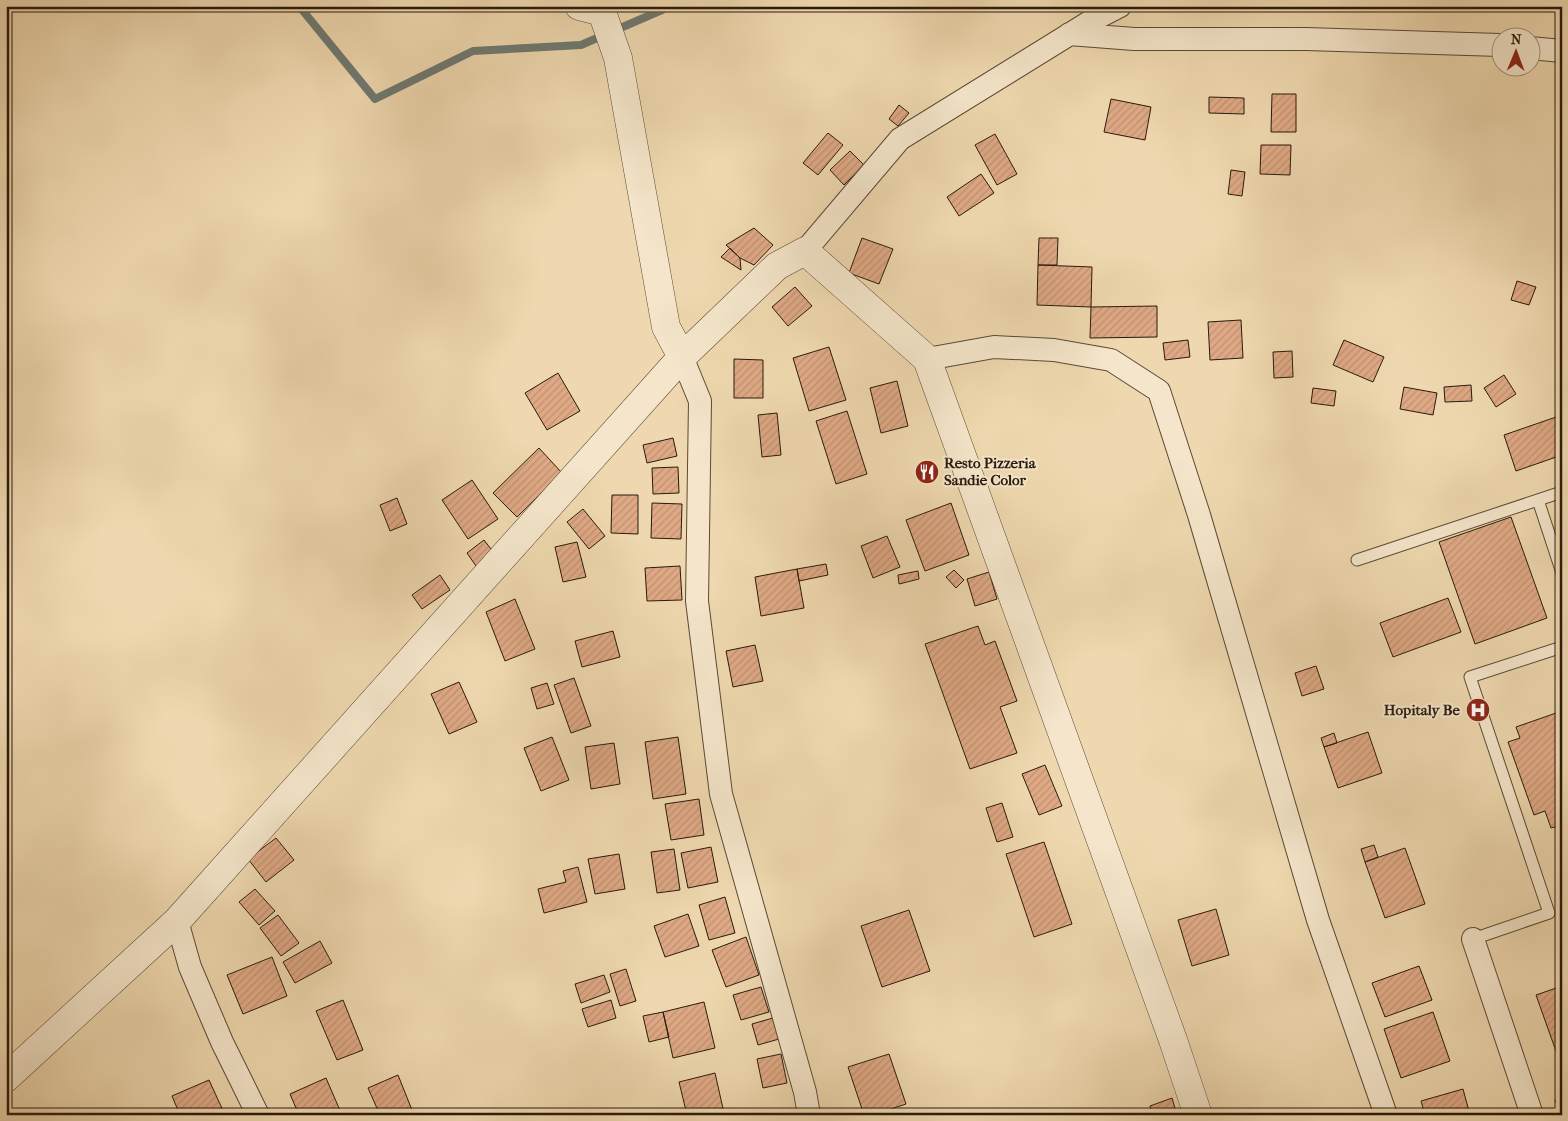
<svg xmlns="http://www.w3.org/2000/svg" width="1568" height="1121" font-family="'IM FELL French Canon',serif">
  <defs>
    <pattern id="building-hatch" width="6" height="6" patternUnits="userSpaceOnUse" patternTransform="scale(1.25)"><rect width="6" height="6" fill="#dfa985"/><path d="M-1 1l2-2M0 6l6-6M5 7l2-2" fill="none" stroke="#bf9172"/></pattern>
  </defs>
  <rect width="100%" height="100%" fill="#efd8af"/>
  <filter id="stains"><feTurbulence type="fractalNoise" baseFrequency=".004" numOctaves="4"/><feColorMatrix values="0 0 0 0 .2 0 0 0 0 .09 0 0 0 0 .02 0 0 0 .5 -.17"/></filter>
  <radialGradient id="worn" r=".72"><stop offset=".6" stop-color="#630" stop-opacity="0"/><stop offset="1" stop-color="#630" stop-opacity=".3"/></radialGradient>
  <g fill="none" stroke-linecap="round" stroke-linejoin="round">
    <path stroke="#6f7971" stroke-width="8" d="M 299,6 L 375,99 L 473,51 L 581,45 L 662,10 L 665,6"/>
  </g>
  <path fill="url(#building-hatch)" stroke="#291a0d" d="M 1272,94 L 1296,94 L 1296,132 L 1271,132 Z
    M 1209,97 L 1244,98 L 1244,114 L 1209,113 Z
    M 1111,99 L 1151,107 L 1145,140 L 1104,132 Z
    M 899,105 L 909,113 L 898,126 L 889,119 Z
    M 828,133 L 843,145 L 818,175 L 803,163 Z
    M 995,134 L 1017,174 L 997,185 L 975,145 Z
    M 1261,145 L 1291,145 L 1290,175 L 1260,174 Z
    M 850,151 L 864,165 L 844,185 L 830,170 Z
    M 1231,170 L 1245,172 L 1242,196 L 1228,194 Z
    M 981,174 L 994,193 L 959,216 L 947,197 Z
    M 754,228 L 773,245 L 754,265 L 740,258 L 726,245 Z
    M 862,238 L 893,249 L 879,284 L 849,273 Z
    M 1039,238 L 1058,238 L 1057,265 L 1038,265 Z
    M 730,248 L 740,258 L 741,270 L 721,257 Z
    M 1038,265 L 1092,267 L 1091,307 L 1037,305 Z
    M 1517,281 L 1536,287 L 1529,305 L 1511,300 Z
    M 795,287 L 812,306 L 788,326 L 772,307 Z
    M 1157,306 L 1157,337 L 1090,338 L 1091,307 Z
    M 1241,320 L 1243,358 L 1210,360 L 1208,322 Z
    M 1188,340 L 1190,357 L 1165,360 L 1163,343 Z
    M 1344,340 L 1384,357 L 1373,382 L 1333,365 Z
    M 829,347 L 846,400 L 809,411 L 793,358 Z
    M 1292,351 L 1293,377 L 1274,378 L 1273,352 Z
    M 734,359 L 763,360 L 763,398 L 734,398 Z
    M 558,373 L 580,411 L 547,430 L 525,393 Z
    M 1504,375 L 1516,394 L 1496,407 L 1484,388 Z
    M 897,381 L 908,426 L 881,433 L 870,388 Z
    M 1471,385 L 1472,401 L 1445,402 L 1444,387 Z
    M 1404,387 L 1437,393 L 1433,415 L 1400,409 Z
    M 1313,388 L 1336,391 L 1334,406 L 1311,403 Z
    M 847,411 L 867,474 L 836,484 L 816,421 Z
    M 777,413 L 781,455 L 762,457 L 758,415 Z
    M 1559,416 L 1562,424 L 1562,455 L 1516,471 L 1504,435 Z
    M 673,438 L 677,456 L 647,463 L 643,445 Z
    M 539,448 L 562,473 L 517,517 L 493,493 Z
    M 678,467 L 679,493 L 653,494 L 652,468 Z
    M 472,480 L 498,519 L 468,539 L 442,500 Z
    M 612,495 L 638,495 L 638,534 L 611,533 Z
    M 397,498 L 407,524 L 390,531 L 380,505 Z
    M 652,503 L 682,504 L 681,539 L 651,538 Z
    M 951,503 L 969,555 L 925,571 L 906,520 Z
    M 583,509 L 605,536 L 589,549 L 567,522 Z
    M 1511,517 L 1547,618 L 1475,644 L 1439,542 Z
    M 887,536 L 900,567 L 873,578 L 861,546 Z
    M 484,540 L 494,553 L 476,566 L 467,553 Z
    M 577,542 L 586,577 L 563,582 L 555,547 Z
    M 826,564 L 828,575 L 799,581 L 797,569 Z
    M 680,566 L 682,600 L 647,601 L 645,568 Z
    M 797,569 L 804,608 L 761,616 L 755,577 Z
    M 954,570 L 964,580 L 956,588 L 946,577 Z
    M 918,571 L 919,579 L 899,584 L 898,575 Z
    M 989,572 L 997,599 L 975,606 L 967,579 Z
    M 440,575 L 450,590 L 422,609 L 412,595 Z
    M 1448,598 L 1461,632 L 1393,657 L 1380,623 Z
    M 515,599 L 535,649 L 505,661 L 486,612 Z
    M 978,626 L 985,645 L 995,641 L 1017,701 L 1000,707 L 1017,753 L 970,769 L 925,644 Z
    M 613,631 L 620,657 L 582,667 L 575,641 Z
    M 755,645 L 763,681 L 733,687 L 726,651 Z
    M 1316,666 L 1324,689 L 1302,696 L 1295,673 Z
    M 574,678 L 591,726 L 571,733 L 554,685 Z
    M 459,682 L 477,722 L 449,734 L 431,694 Z
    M 547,683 L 554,704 L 537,709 L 531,688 Z
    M 1559,712 L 1562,719 L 1562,825 L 1551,828 L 1545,811 L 1534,815 L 1508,742 L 1520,738 L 1516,727 Z
    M 1368,732 L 1382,773 L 1338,788 L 1324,747 Z
    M 1334,733 L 1337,743 L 1324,747 L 1321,738 Z
    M 552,737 L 569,780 L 541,791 L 524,748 Z
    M 678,737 L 686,794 L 653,799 L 645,742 Z
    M 614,743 L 620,784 L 591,789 L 585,747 Z
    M 1045,765 L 1062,806 L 1039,815 L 1022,774 Z
    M 699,799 L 704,835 L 671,840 L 665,804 Z
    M 1002,803 L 1013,837 L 997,842 L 986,808 Z
    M 276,838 L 294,860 L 266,882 L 248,859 Z
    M 1044,842 L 1072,924 L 1034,937 L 1006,854 Z
    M 1374,845 L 1378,857 L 1365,862 L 1361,849 Z
    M 711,847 L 718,882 L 688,888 L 681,853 Z
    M 1405,848 L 1425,904 L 1385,918 L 1365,862 Z
    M 674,849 L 680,890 L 657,893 L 651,852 Z
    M 619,854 L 625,889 L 595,894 L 588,859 Z
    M 578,867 L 587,902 L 544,913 L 538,889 L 566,882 L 563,871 Z
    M 255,889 L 275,911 L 259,925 L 239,902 Z
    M 725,897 L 735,933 L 709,940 L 699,905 Z
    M 1216,909 L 1229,955 L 1192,966 L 1178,920 Z
    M 909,910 L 930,971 L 882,987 L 861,926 Z
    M 688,914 L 699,946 L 665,957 L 654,926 Z
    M 278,915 L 299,943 L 281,956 L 260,928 Z
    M 746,937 L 759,975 L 726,987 L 712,950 Z
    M 320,941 L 332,963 L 295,983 L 283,962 Z
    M 272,957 L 287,996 L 243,1014 L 227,975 Z
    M 1419,966 L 1432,1000 L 1385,1017 L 1372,983 Z
    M 626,969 L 636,1001 L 620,1006 L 610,974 Z
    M 604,975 L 610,992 L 581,1003 L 575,984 Z
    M 1562,986 L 1562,1052 L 1557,1054 L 1536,995 Z
    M 761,987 L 769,1012 L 741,1020 L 733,995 Z
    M 343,1000 L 363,1050 L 337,1060 L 316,1011 Z
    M 611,1000 L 616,1018 L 588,1027 L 582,1009 Z
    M 704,1002 L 715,1048 L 673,1058 L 663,1012 Z
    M 663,1012 L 669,1037 L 649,1042 L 643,1016 Z
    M 1433,1012 L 1450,1061 L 1401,1078 L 1384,1029 Z
    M 773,1018 L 779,1039 L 758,1045 L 752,1024 Z
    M 781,1054 L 787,1083 L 763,1088 L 757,1059 Z
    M 889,1054 L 906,1104 L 873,1115 L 864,1115 L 848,1067 Z
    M 715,1073 L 724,1113 L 687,1115 L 679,1082 Z
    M 398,1075 L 414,1115 L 380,1115 L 368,1088 Z
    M 326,1078 L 342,1115 L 299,1115 L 290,1094 Z
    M 209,1080 L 225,1115 L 180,1115 L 172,1096 Z
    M 1463,1089 L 1470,1115 L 1425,1115 L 1421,1101 Z
    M 1172,1098 L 1177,1115 L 1152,1115 L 1150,1106 Z
    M 1562,1098 L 1562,1115 L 1560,1115 L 1555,1100 Z"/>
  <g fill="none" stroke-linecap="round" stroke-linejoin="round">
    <g stroke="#5a4a36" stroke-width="13">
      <path id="service" d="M 1538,500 L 1562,573
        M 1357,560 L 1562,492
        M 1473,939 L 1549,913 L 1470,677 L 1562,647"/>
    </g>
    <g stroke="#5a4a36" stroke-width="24">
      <path id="minor" d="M 1069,34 L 1134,39 L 1306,39 L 1500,45
        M 1530,48 L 1562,51
        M 805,251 L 900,139 L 1091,21 L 1120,6
        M 682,357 L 700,401 L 697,601 L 721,794 L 805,1092 L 809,1115
        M 927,359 L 994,347 L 1054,350 L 1111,360 L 1159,391 L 1199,515 L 1318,920 L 1386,1115
        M 177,921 L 190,967 L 222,1042 L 258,1115
        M 1473,939 L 1532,1115"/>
    </g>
    <g stroke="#5a4a36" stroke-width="29">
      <path id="tertiary" d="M 579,6 L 602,12 L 618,58 L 666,327 L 682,357
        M 6,1078 L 177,921 L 682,357 L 777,266 L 805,251 L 927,359 L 1173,1040 L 1198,1115"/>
    </g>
    <use href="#service" stroke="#f5e6cb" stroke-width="11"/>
    <use href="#minor" stroke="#f5e6cb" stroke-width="22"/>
    <use href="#tertiary" stroke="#f5e6cb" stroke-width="28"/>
  </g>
  <defs>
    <g id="restaurant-disc" transform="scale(1.25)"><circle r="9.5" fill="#8f2418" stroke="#f5e6cb"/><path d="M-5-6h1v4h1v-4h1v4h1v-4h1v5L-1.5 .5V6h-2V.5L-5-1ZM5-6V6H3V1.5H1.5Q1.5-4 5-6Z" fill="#fff"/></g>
    <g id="hospital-disc" transform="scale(1.25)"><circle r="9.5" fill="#8f2418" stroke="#f5e6cb"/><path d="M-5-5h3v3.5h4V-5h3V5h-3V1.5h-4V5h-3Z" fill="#fff"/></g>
  </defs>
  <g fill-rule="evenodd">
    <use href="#restaurant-disc" x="927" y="472"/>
    <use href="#hospital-disc" x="1478" y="710"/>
  </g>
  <g text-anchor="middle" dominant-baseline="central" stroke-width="4" stroke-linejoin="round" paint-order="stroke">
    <g font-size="15" font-weight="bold" fill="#291a0d" stroke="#f5e6cb" text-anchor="start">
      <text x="944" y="463">Resto Pizzeria<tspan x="944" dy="17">Sandie Color</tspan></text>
      <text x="1460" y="710" text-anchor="end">Hopitaly Be</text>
    </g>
  </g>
  <rect width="1568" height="1121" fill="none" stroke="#efd8af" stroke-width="25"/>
  <rect x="8" y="8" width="1553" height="1106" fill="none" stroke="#291a0d" stroke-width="2.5"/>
  <rect x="12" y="12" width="1543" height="1096" fill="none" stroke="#291a0d"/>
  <g transform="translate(1516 52) rotate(1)"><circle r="24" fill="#f5e6cb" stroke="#a3947f"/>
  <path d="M0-4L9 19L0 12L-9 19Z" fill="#8f2418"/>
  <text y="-8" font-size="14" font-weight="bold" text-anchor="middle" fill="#291a0d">N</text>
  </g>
  <rect width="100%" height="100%" filter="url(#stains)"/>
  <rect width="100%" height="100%" fill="url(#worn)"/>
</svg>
